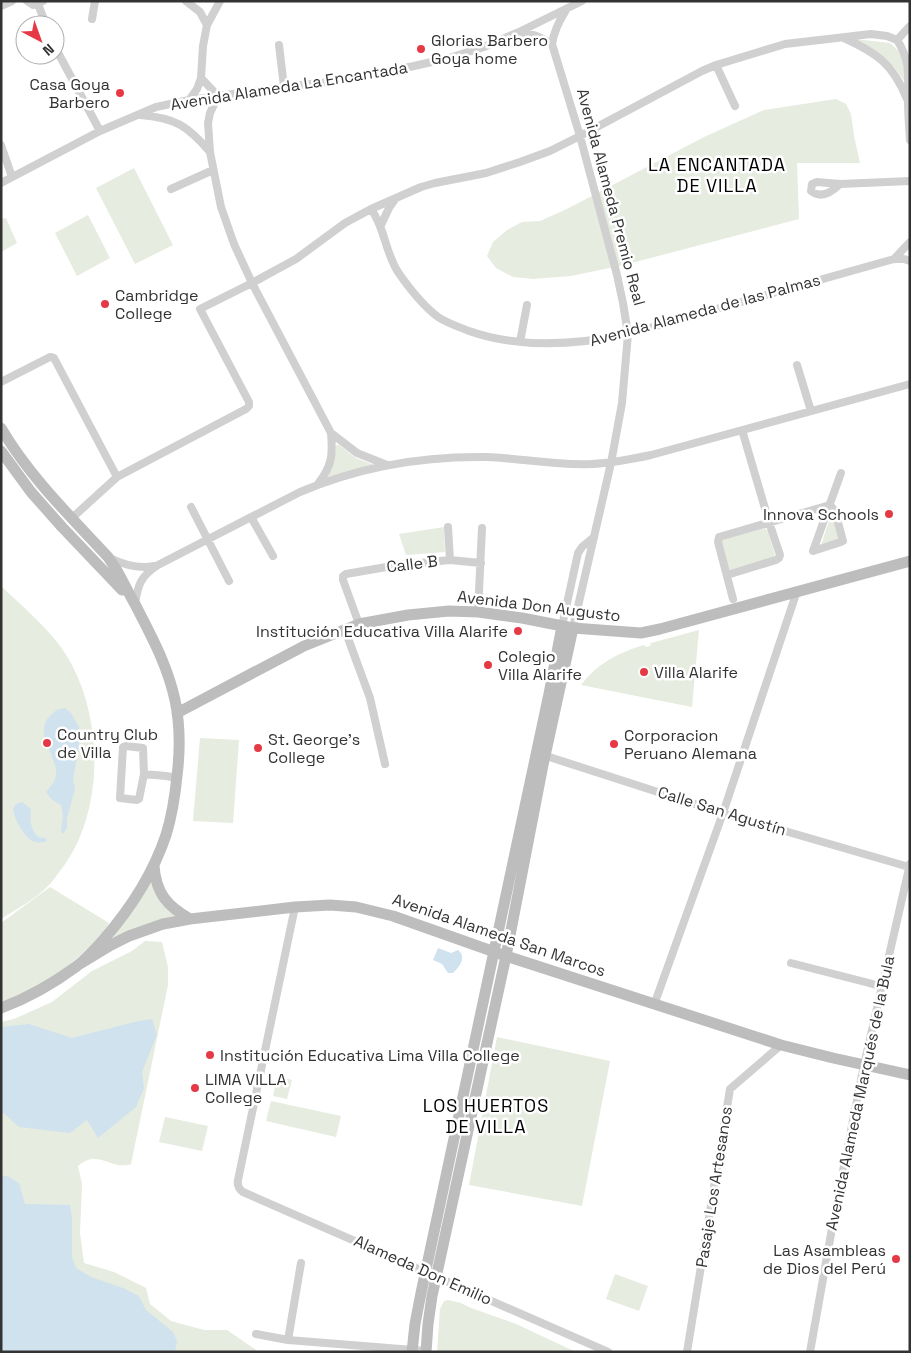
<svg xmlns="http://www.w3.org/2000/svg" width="911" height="1353" font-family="'Space Grotesk',sans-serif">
  <rect width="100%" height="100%" fill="#fff"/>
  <path fill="#e6ecdf" d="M 855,39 L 890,43 C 907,58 906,62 906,83 L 894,67 L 881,56 Z
    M 836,99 L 846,104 L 851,114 L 854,136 L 860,163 L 797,163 L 799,219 L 624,265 L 571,276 L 533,279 L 513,277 L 496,268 L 487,256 L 493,242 L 507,230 L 522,222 L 540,221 L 567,209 L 704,137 L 764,110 Z
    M 134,168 L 173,245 L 135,264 L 96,188 Z
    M 88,215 L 110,258 L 77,276 L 55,233 Z
    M 6,218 L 17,243 L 1,252 L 1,219 Z
    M 336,445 L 339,445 L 356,458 L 374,465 L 327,479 L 332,468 Z
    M 831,515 L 833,516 L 839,539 L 821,545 Z
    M 444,527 L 445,552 L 406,555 L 399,534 Z
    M 765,528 L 768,531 L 775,555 L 773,558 L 730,570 L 729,569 L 721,540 Z
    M 1,586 C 25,609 57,635 72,665 C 104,726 103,817 60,871 C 56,876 52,882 48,886 C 34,900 17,909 1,919 Z
    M 699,630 L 692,707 L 581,685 C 598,663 618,653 644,645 L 646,647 L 650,646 L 651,643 Z
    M 200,738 L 239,740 L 233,823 L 193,821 Z
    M 151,881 L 179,917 L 103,946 Z
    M 50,887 L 109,923 L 100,937 L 81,955 L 54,977 L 13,999 L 1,1003 L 1,923 Z
    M 145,941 L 162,942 L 168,967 L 168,985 L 131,1164 C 112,1171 98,1148 78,1166 L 82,1184 L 80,1233 L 84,1263 L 114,1272 L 146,1288 L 150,1304 L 171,1321 L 204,1330 L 227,1330 L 259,1352 L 1,1352 L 1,1022 L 14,1019 L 52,1002 L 92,971 L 132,951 Z
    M 497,1037 L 610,1061 L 582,1206 L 469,1185 Z
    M 277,1076 L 292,1080 L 287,1099 L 273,1096 Z
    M 271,1101 L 341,1116 L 336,1137 L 266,1121 Z
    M 165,1117 L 208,1126 L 202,1151 L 159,1142 Z
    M 615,1274 L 648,1286 L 639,1311 L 606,1299 Z
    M 448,1300 L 461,1303 L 471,1308 L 516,1324 L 576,1352 L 437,1352 L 440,1309 L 444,1301 Z"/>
  <path fill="#cfe2ee" d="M 65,708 L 71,713 L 79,727 L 79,746 L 73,779 L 75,789 L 67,818 L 67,828 L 63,834 L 61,831 L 63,816 L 61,805 L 51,799 L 46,792 C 51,786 57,780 56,771 C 55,754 33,731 51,715 C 56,710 58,709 65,708 Z
    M 22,802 L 31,809 C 30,821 30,828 38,837 L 46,838 L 47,841 C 43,842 39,843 35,842 C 25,839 14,819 13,809 L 16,804 Z
    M 438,948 L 451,953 L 458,950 C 467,957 460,966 453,973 L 448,973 L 442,964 L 433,960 Z
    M 152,1019 L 157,1035 L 142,1072 L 144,1088 L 136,1107 L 98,1138 L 87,1120 L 70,1133 L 19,1127 L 1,1111 L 1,1027 L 29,1024 L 72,1038 L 138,1021 Z
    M 1,1175 L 9,1177 L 19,1183 L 25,1204 L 70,1205 L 72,1217 L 72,1257 L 76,1268 L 91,1277 L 123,1288 L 139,1296 L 146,1310 L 173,1332 L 177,1341 L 175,1352 L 1,1352 Z"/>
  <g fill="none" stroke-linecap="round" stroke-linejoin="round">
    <path stroke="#d0d0d0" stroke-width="8" d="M 27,1 L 33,5 L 43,1
      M 186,1 L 200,12 L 207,25
      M 38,4 L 46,25
      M 1,6 L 12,1
      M 566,10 C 559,21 554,31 552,44 L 580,136 L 617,275 L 623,303 L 628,334 L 622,403 L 611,463 L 573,628
      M 92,19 L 95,1
      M 519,32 C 532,33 541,37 552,44
      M 844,38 C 877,53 893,64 907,99
      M 897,40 C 911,61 908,77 908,100 C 908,113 909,127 910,140
      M 897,40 L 910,26
      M 279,45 L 284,87
      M 55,47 L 100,131
      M 716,65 L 735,106
      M 201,78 L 218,96 L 210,113 L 208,123 L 210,152 L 221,207 L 234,244 L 252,283 L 331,433 L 357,453 L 387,465
      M 189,100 L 197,89 L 201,78 L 203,46 L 207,25 L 220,1
      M 140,115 C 175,118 187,125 210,152
      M 1,145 L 12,177
      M 1,183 L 100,131 L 156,107 L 189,100 L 284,87 L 348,80 L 414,66 L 449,58 L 484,47 L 519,32 L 582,1
      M 840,184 C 832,192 821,199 811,191 L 812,184 L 817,182 L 840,184 L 910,181
      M 171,189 L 213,170
      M 371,209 C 385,228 385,252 398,272 C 409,288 422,305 438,317 C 447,323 459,327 469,331 C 520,349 576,345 628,334 L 894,259 L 904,259 L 910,261
      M 381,225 L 389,208 L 396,198
      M 894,259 L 910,242
      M 520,342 L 527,305
      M 797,365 L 811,411
      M 1,382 L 50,357 L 54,358 L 117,477
      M 318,484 C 332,466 333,455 331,433
      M 191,507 L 229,581
      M 251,517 L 273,556
      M 72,518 L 117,477 L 246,409 L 249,406 L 249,402 L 200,309 L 252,283 L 296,259 L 345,223 L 371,209 L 421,187 L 435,183 L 486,173 L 520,162 L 550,151 L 580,136 L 702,71 L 716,65 L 785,44 L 871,34 L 887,36 L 897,40
      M 448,527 L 450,560
      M 813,551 L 841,473
      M 813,551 L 841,542 L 843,541 L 835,511 L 830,505
      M 110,558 C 124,565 138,569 154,566
      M 727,575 L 776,560 L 779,558 L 780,555 L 769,522 L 742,430
      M 733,599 L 718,542 L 719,537 L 830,505
      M 135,604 C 138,584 141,576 158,565 L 300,492 C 359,467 422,456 486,457 C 521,458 556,466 592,464 C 612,463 632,459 651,455 L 910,384
      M 478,612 L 482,528
      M 359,624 L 343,580 L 343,576 L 346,574 L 398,565 L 450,560 L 481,563
      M 562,626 L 578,553 L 582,547 L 594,537
      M 345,630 L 370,698 L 385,764
      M 540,754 L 723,813 L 909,867
      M 144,774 L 143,748 L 126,746 L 123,747 L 120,798 L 137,800 L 139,799 L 144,774 L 166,776 L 177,778
      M 295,907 L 238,1180 C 237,1185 239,1189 243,1192 L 608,1352
      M 791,963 L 869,983 L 882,987
      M 654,1005 L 723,813 L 797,591
      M 256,1334 L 288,1340 L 426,1351
      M 288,1340 L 301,1263
      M 687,1352 L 730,1089 L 781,1045
      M 810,1352 L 836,1206 L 864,1065 L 910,864"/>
    <path stroke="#bdbdbd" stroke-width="11" d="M 1,428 C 29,476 70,516 108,557 L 116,569 C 123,581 129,594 136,606 C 152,638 167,664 175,700 C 180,724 180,752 177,776 C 175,796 172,816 166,835 C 153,874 131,908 104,939 C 96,948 87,958 77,966 C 54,983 28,998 1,1008
      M 1,451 L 31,492 L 62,527 L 122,590
      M 177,713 L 304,646 L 359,624 L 408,615 L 449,611 L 478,612 L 522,618 L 573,628 L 641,633 L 660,629 L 910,561
      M 154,866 C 156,893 167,906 190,919
      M 78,965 L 111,945 L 129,936 L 163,924 L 190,919 L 295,907 L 330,905 L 356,907 L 393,916 L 506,956 L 781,1045 L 833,1058 L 910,1075
      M 412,1352 L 415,1324 L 421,1293 L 549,694 L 562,626
      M 426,1352 L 428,1324 L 432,1296 L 506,956 L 543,765 L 573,628"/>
  </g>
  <g fill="#e63946" stroke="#fff" stroke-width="2">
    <circle cx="421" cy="49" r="5"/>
    <circle cx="120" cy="93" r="5"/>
    <circle cx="105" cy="304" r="5"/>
    <circle cx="889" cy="514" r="5"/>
    <circle cx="518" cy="631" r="5"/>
    <circle cx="488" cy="665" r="5"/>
    <circle cx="644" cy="672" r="5"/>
    <circle cx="47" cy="743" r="5"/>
    <circle cx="614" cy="744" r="5"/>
    <circle cx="258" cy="748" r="5"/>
    <circle cx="210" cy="1055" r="5"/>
    <circle cx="195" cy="1088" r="5"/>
    <circle cx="896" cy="1259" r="5"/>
  </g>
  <g text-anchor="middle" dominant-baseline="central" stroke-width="5" stroke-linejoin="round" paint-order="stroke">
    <g font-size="16" fill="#333" stroke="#fff" text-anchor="start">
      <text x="431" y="40">Glorias Barbero<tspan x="431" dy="18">Goya home</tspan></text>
      <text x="110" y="84" text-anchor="end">Casa Goya<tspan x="110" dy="18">Barbero</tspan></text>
      <text x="115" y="295">Cambridge<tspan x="115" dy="18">College</tspan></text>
      <text x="879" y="514" text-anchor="end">Innova Schools</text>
      <text x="508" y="631" text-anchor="end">Institución Educativa Villa Alarife</text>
      <text x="498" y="656">Colegio<tspan x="498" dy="18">Villa Alarife</tspan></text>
      <text x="654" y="672">Villa Alarife</text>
      <text x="57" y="734">Country Club<tspan x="57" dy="18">de Villa</tspan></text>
      <text x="624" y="735">Corporacion<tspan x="624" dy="18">Peruano Alemana</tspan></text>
      <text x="268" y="739">St. George's<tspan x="268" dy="18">College</tspan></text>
      <text x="220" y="1055">Institución Educativa Lima Villa College</text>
      <text x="205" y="1079">LIMA VILLA<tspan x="205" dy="18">College</tspan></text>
      <text x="886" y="1250" text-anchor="end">Las Asambleas<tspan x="886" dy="18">de Dios del Perú</tspan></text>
    </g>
    <g font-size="16" fill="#333" stroke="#fff">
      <text transform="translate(289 86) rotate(-9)">Avenida Alameda La Encantada</text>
      <text transform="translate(611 197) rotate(75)">Avenida Alameda Premio Real</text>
      <text transform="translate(705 310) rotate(-15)">Avenida Alameda de las Palmas</text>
      <text transform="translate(412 564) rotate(-7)">Calle B</text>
      <text transform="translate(539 606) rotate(7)">Avenida Don Augusto</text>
      <text transform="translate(722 811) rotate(17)">Calle San Agustín</text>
      <text transform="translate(499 935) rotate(19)">Avenida Alameda San Marcos</text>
      <text transform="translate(860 1093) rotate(-78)">Avenida Alameda Marqués de la Bula</text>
      <text transform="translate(714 1187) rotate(-81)">Pasaje Los Artesanos</text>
      <text transform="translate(423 1270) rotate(24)">Alameda Don Emilio</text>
    </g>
    <g font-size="18" letter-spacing="1" fill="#000" stroke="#fff">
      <text x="717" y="164">LA ENCANTADA<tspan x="717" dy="21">DE VILLA</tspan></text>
      <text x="486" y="1105">LOS HUERTOS<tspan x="486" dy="21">DE VILLA</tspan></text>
    </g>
  </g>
  <rect width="911" height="1353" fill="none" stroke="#333333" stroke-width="5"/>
  <g transform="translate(40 40) rotate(139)"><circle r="24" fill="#ffffff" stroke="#adadad"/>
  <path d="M0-4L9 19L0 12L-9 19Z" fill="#e63946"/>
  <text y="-8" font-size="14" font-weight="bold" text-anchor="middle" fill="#333333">N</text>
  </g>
</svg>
